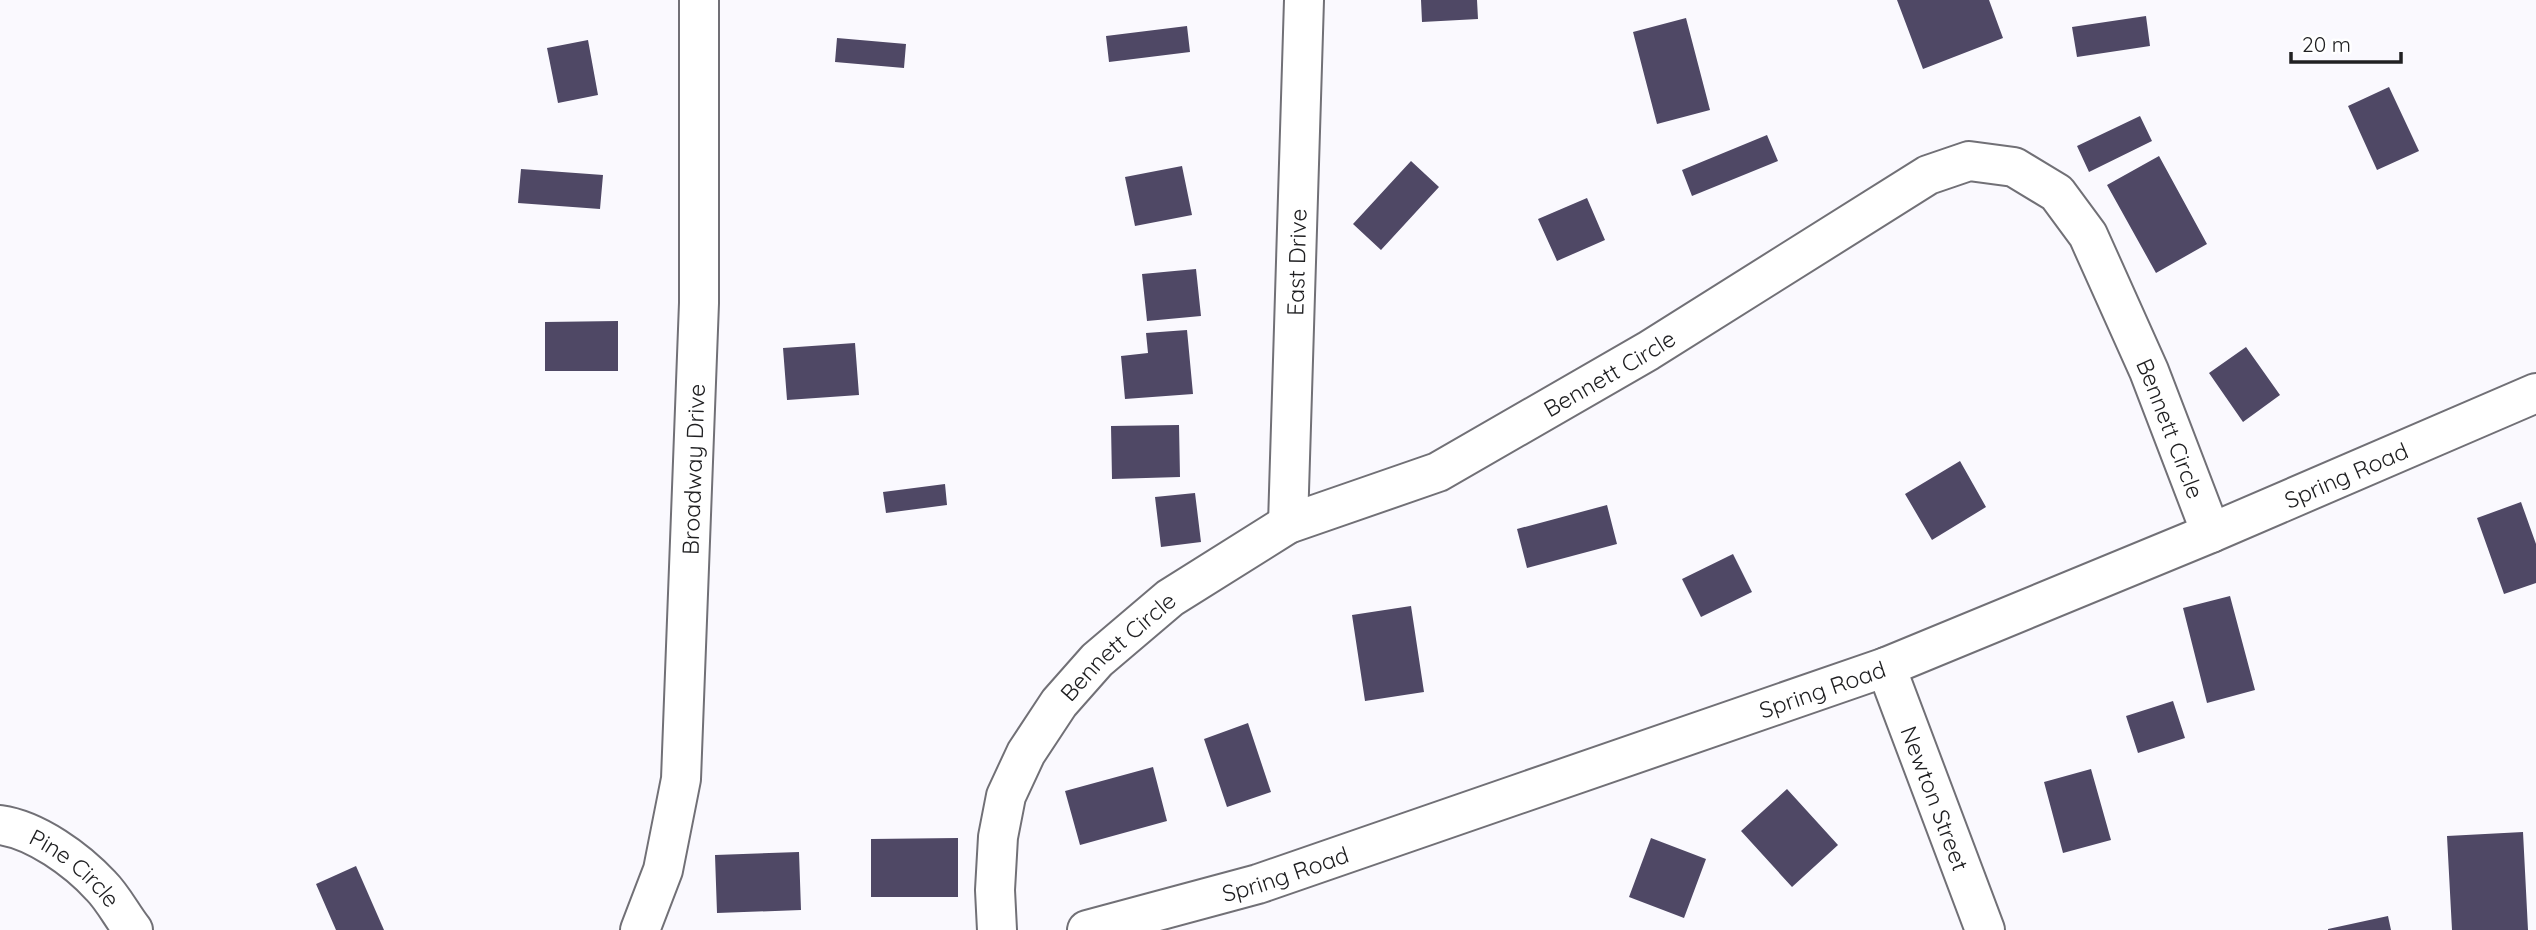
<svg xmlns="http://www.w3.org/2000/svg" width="2536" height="930" font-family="Quicksand,sans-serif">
  <rect width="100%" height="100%" fill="#faf9fe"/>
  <path fill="#4f4865" d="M 1421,0 L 1477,0 L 1478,19 L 1422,22 Z
    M 1897,0 L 1989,0 L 2003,38 L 1923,69 Z
    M 2146,16 L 2150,46 L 2077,57 L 2072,27 Z
    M 1686,18 L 1710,110 L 1657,124 L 1633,32 Z
    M 1187,26 L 1190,52 L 1109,62 L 1106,36 Z
    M 837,38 L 906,44 L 904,68 L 835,62 Z
    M 588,40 L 598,95 L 558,103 L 547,48 Z
    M 2389,87 L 2419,151 L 2377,170 L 2348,106 Z
    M 2140,116 L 2152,141 L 2089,172 L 2077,146 Z
    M 1767,135 L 1778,161 L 1692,196 L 1682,170 Z
    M 2159,156 L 2207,244 L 2156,273 L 2107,185 Z
    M 1411,161 L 1439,187 L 1381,250 L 1353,224 Z
    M 1182,166 L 1192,215 L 1135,226 L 1125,177 Z
    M 521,169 L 603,175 L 600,209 L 518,203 Z
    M 1587,198 L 1605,240 L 1557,261 L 1538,219 Z
    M 1196,269 L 1201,316 L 1147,321 L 1142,274 Z
    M 618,321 L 618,371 L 545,371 L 545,322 Z
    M 1187,330 L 1193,394 L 1125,399 L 1121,356 L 1148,353 L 1146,333 Z
    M 855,343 L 859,395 L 787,400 L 783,348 Z
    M 2246,347 L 2280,395 L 2243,422 L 2209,373 Z
    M 1179,425 L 1180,477 L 1112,479 L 1111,426 Z
    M 1960,461 L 1986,507 L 1932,540 L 1905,494 Z
    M 945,484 L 947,505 L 886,513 L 883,492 Z
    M 1195,493 L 1201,542 L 1161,547 L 1155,497 Z
    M 2521,502 L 2536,544 L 2536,583 L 2504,594 L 2477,518 Z
    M 1607,505 L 1617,544 L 1527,568 L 1517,529 Z
    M 1733,554 L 1752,592 L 1701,617 L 1682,579 Z
    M 2230,596 L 2255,690 L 2207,703 L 2183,608 Z
    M 1411,606 L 1424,692 L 1365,701 L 1352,615 Z
    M 2173,701 L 2185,738 L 2138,753 L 2126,716 Z
    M 1248,723 L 1271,792 L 1227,807 L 1204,739 Z
    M 1153,767 L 1167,821 L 1080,845 L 1065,791 Z
    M 2091,769 L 2111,840 L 2063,853 L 2044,782 Z
    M 1787,789 L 1838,845 L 1792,887 L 1741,831 Z
    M 2523,832 L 2528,930 L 2452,930 L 2447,836 Z
    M 958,838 L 958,897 L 871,897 L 871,839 Z
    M 1651,838 L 1706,859 L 1684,918 L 1629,897 Z
    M 799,852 L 801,910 L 717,913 L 715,855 Z
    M 356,866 L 384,930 L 336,930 L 316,884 Z
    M 2388,916 L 2391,930 L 2328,930 L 2328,929 Z"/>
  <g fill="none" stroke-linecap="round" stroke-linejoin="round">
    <g stroke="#717076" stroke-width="42">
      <g id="minor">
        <path id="s1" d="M 1288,524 L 1304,0"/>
        <path id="s2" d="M 1886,667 L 1985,930"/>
        <path id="s3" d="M 0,825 C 36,830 77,860 101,886 C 113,898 122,916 133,930"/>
        <path id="s4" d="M 640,930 L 663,870 L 681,779 L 699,303 L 699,0"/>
        <path id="s5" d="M 997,930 L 995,890 L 998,837 L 1006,796 L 1026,753 L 1059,703 L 1097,660 L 1170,598 L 1288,524 L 1438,472 L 1648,351 L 1928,175 L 1969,161 L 2014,167 L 2057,193 L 2088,235 L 2149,371 L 2211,533"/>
        <path id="s6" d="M 1087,930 L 1258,884 L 1886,667 L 2211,533 L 2536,393"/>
      </g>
    </g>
    <use href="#minor" stroke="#fff" stroke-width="38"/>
  </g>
  <g text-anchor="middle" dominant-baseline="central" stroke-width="7" stroke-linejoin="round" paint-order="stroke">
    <g font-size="23" fill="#202022" stroke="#fff">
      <text stroke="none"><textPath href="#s1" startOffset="262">East Drive</textPath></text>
      <text stroke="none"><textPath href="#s5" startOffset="891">Bennett Circle</textPath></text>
      <text stroke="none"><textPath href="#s5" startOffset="1668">Bennett Circle</textPath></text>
      <text stroke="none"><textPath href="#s4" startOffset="467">Broadway Drive</textPath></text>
      <text stroke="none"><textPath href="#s6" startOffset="1340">Spring Road</textPath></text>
      <text stroke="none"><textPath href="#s5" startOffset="324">Bennett Circle</textPath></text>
      <text stroke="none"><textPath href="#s6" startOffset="774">Spring Road</textPath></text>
      <text stroke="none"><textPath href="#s2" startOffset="140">Newton Street</textPath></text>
      <text stroke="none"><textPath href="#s3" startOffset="88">Pine Circle</textPath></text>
      <text stroke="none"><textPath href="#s6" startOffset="206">Spring Road</textPath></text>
    </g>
  </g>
  <path d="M2291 52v10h110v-10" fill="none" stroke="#202022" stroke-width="3.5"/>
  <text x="2302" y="52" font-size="21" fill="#202022" stroke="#ffffff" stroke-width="5" paint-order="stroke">20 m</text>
</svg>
